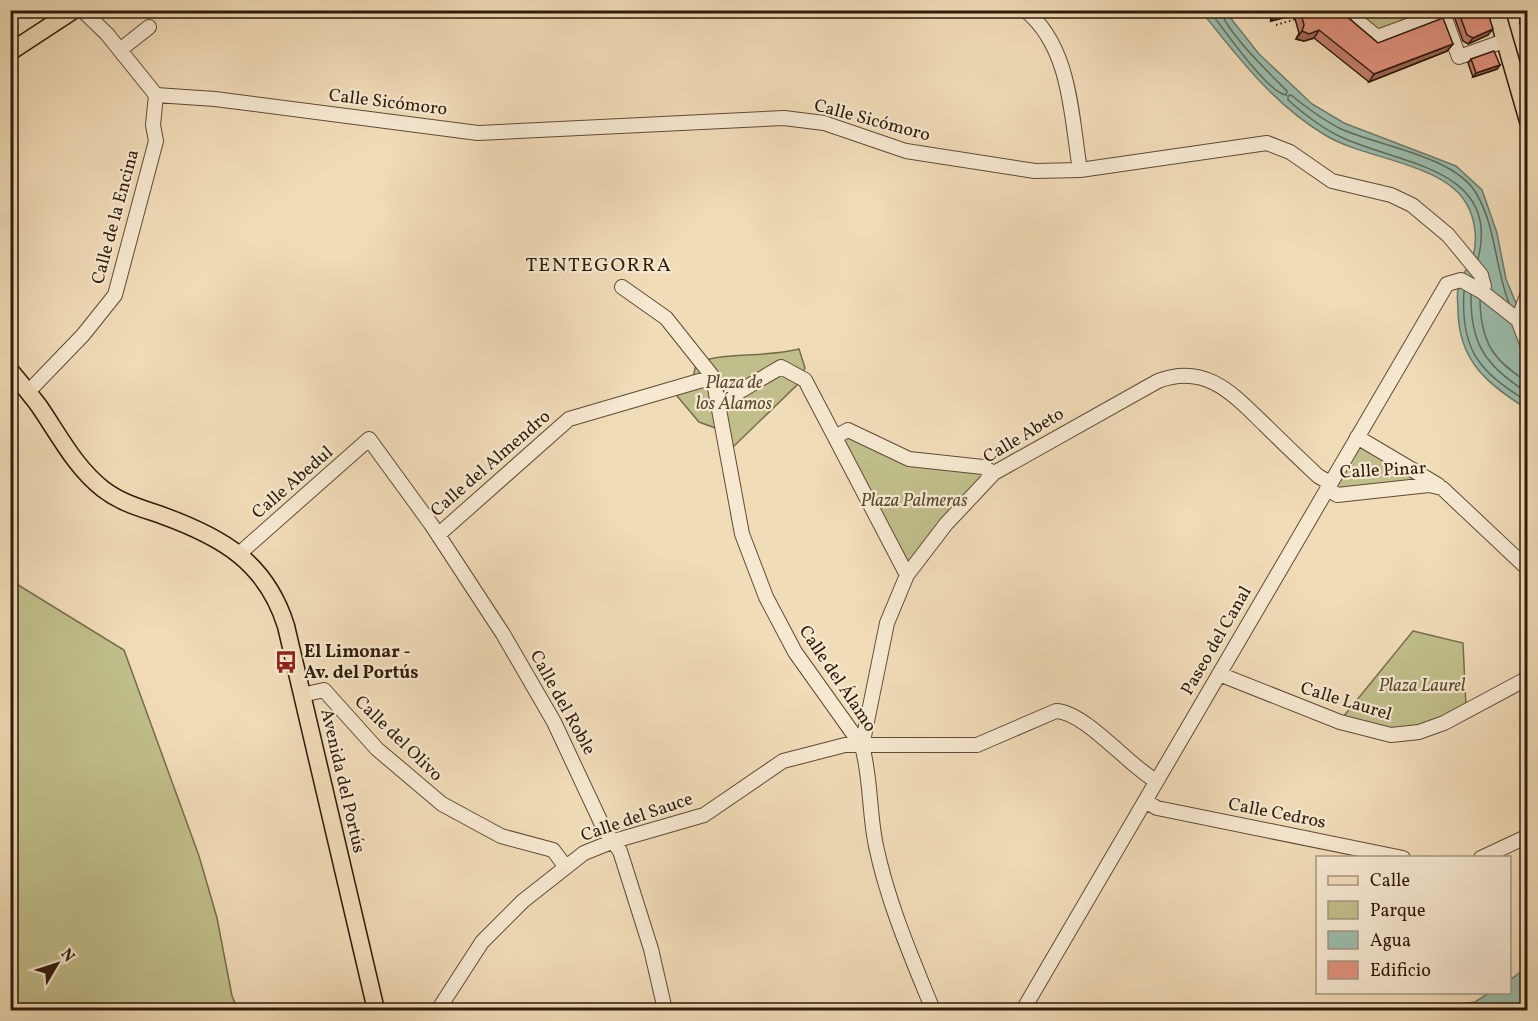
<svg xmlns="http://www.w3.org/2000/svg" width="1538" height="1021" font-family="Vollkorn,serif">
  <rect width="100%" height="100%" fill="#f1dcb8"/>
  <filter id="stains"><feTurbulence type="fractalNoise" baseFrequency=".00333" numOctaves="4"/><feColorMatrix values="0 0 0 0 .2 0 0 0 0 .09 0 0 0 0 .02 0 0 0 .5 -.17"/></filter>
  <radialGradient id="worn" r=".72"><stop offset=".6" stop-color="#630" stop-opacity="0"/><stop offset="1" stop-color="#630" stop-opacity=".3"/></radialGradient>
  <path fill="#c0bf8b" stroke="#776d4a" stroke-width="1.5" d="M 1344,11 L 1448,11 L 1377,37 Z
    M 799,349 L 805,368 L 797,385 L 733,447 L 718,429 L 699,422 L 677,396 L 694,374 L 696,363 C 728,351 765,358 799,349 Z
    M 848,430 L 879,447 L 994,473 L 907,575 L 835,437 Z
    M 1357,437 L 1442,488 L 1327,488 Z
    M 10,580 L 124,650 L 199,856 L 217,918 L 232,996 L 238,1010 L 11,1010 Z
    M 1413,631 L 1463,643 L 1466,707 L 1405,734 L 1343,717 Z"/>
  <path fill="#9bbcac" stroke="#6f7c6b" stroke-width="1.5" d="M 1201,11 L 1225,11 L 1259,54 L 1312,104 L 1344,123 L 1456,166 L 1482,190 L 1497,233 L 1506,279 L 1527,330 L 1527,409 C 1488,384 1459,362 1458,311 C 1458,303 1456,292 1459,284 C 1462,274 1470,266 1473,256 C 1478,240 1475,217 1466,203 C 1443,163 1364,159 1325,135 C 1273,104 1238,57 1201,11 Z
    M 1527,967 L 1527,1010 L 1331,1010 L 1443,1006 L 1475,1002 L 1489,993 L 1510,992 L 1510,980 Z"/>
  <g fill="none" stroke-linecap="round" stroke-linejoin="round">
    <path stroke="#646c5a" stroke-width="1.5" d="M 1209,10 C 1222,27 1268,93 1286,95 L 1287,91 C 1272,76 1223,29 1221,10
      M 1478,259 C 1502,167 1397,164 1341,137 C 1321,128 1304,114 1288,100 L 1288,96 L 1291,95 C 1307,108 1323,120 1341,129 C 1379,146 1454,156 1476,193 C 1496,226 1495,268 1509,303
      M 1464,291 C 1460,351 1480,372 1528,402
      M 1471,295 C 1470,345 1487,367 1528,393
      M 1480,301 C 1481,342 1493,361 1528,382"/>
    <g stroke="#5f4b35" stroke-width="16">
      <path id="minor" d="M 1025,10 C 1071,47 1071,116 1080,170
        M 1344,10 L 1377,37 L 1443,13 L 1459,57 L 1504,41
        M 120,50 L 149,27
        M 156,95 L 215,99 L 478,133 L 784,118 L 824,123 L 906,151 L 1035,171 L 1080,170 L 1267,143 L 1290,152 L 1332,181 L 1391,195 L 1412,205 L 1448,235 L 1481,275 L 1484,286 L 1481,291
        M 10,239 L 10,245
        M 622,287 L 666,318 L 713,377
        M 1518,320 L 1528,293
        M 28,392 L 83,335 L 115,295 L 156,141 L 153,125 L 156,95 L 107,34 L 82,10
        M 720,403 L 781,367 L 805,380 L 907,575
        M 835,437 L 848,430 L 909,459 L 983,467 L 994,473
        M 1357,437 L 1438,485
        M 1327,488 L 1337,495 L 1429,485 L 1442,488 L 1528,569
        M 438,535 L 569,419 L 713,377 L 742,534 L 766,597 L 795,652 L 862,746 C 871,778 869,813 876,846 C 888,903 911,956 933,1010
        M 240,553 L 369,439 L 431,524 L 503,634 L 554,722 L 605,831 L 620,851 L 651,949 L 665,1010
        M 1219,674 L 1340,722 L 1391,735 L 1419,732 L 1444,723 L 1528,678
        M 302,695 L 324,690 L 377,749 L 442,804 L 501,836 L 553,850 L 565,866
        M 862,746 L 887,623 L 907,575 L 946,524 L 994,473 L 1158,381 C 1206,363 1233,394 1265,425 C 1282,442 1300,459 1318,476 L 1330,483
        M 1145,801 L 1157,808 L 1403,858
        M 1481,858 L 1528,836
        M 438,1010 L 482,942 L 523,901 L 584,853 L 614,841 L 704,815 L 783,761 L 845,745 L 977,745 L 1056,711 C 1085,712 1128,765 1156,781
        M 1023,1010 L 1447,284 L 1461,280 L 1481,291 L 1518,320 L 1528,346"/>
    </g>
    <g stroke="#2e1b09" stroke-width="19">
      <path id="major" d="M 1496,10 L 1528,121
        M 10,52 L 74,10
        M 10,370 C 20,382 30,394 39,406 C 59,435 75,467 103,489 C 121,503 141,508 161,515 C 222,537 266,562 286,626 L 376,1010"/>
    </g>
    <path stroke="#2e1b09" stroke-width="2" stroke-dasharray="1.5 3" stroke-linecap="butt" d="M 1276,25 L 1296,19
      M 1523,136 L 1528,152"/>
    <use href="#minor" stroke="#f6e8d1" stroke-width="14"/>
    <use href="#major" stroke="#f1dcb8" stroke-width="16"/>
  </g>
  <path fill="#c27e6d" stroke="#2e1b09" stroke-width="1.5" d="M 1268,10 L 1339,10 L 1378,43 L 1453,44 L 1447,51 L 1369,82 L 1314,38 L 1304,41 L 1296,39 L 1299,33 L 1294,15 L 1271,21 Z
    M 1457,10 L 1487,10 L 1488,35 L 1468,44 L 1463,41 L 1455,19 L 1458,15 Z
    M 1519,10 L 1527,10 L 1527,22 L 1520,23 Z
    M 1471,59 L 1500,65 L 1497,69 L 1473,77 L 1468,63 Z"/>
  <path fill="#9e6759" stroke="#2e1b09" stroke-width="1.5" d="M 1287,10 L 1296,10 L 1294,15 L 1271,21 L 1276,14 Z
    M 1527,18 L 1527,22 L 1520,23 L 1523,19 Z
    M 1493,29 L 1488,35 L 1468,44 L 1473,38 Z
    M 1319,30 L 1314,38 L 1304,41 L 1296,39 L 1302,31 Z
    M 1453,44 L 1447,51 L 1369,82 L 1374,74 Z
    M 1500,65 L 1497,69 L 1473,77 L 1476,73 Z"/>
  <path fill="#e1937f" stroke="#2e1b09" stroke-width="1.5" d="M 1275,10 L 1287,10 L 1276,14 Z
    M 1300,10 L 1339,10 L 1378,43 L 1443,18 L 1453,44 L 1374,74 L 1319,30 L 1309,34 L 1302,31 L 1304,25 Z
    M 1463,10 L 1487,10 L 1493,29 L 1473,38 L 1467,35 L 1459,13 L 1464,12 Z
    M 1522,10 L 1527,10 L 1527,18 L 1523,19 Z
    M 1494,51 L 1500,65 L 1476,73 L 1471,59 Z"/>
  <defs>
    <g id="bus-bare" transform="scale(1.8)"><path d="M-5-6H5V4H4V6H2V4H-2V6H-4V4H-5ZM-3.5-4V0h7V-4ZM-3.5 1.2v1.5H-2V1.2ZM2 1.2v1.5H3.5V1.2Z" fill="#8f2418" stroke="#f6e8d1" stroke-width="2.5" paint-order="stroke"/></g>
  </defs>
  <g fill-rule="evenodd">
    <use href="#bus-bare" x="286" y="662"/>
  </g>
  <g text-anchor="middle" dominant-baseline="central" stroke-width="4.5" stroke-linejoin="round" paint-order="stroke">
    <g font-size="18" fill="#2e1b09" stroke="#f6e8d1">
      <text transform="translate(388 103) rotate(7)">Calle Sicómoro</text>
      <text transform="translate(872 121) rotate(15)">Calle Sicómoro</text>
      <text transform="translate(116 217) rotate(-75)">Calle de la Encina</text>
      <text transform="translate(1024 436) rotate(-31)">Calle Abeto</text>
      <text transform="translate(491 464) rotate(-41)">Calle del Almendro</text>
      <text transform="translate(1383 471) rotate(-3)">Calle Pinar</text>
      <text transform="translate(293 483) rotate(-41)">Calle Abedul</text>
      <text transform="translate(1217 641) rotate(-60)">Paseo del Canal</text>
      <text transform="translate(837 679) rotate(56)">Calle del Álamo</text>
      <text transform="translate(1346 702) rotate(17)">Calle Laurel</text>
      <text transform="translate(562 703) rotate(61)">Calle del Roble</text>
      <text transform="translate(398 739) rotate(44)">Calle del Olivo</text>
      <text transform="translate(342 781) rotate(77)">Avenida del Portús</text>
      <text transform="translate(1277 814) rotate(11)">Calle Cedros</text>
      <text transform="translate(637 818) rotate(-19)">Calle del Sauce</text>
    </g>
    <g font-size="18" font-style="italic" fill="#5a4c30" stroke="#f6e8d1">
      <text x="734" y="383">Plaza de<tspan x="734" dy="21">los Álamos</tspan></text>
      <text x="914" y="501">Plaza Palmeras</text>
      <text x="1422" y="686">Plaza Laurel</text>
    </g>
    <g font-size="18" font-weight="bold" fill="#2e1b09" stroke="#f6e8d1" text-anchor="start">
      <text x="304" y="652">El Limonar -<tspan x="304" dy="21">Av. del Portús</tspan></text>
    </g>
    <g font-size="20" letter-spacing="1.5" fill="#2e1b09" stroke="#f6e8d1">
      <text x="599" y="266">TENTEGORRA</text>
    </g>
  </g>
  <rect width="1538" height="1021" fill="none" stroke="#f1dcb8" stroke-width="36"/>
  <rect x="12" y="12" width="1514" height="997" fill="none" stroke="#2e1b09" stroke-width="3"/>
  <rect x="18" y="18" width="1502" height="985" fill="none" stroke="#2e1b09" stroke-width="1.5"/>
  <rect x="1316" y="856" width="195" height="138" fill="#f6e8d1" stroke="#a69681" stroke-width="1.5"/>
  <rect x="1328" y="876" width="30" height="9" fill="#f1dcb8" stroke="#a69681" stroke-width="1.5"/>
  <text x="1370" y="886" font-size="18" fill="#2e1b09">Calle</text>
  <rect x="1328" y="901" width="30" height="18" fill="#c0bf8b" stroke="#a69681" stroke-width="1.5"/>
  <text x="1370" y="916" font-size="18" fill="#2e1b09">Parque</text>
  <rect x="1328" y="931" width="30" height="18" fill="#9bbcac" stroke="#a69681" stroke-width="1.5"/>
  <text x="1370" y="946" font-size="18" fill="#2e1b09">Agua</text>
  <rect x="1328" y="961" width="30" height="18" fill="#e1937f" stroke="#a69681" stroke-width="1.5"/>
  <text x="1370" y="976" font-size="18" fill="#2e1b09">Edificio</text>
  <g transform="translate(57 964) rotate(51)" stroke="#f6e8d1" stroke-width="4.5" paint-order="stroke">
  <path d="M0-4.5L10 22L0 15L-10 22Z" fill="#2e1b09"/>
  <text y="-9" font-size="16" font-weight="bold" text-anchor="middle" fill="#2e1b09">N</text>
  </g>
  <rect width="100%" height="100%" filter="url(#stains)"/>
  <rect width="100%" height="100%" fill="url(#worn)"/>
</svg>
